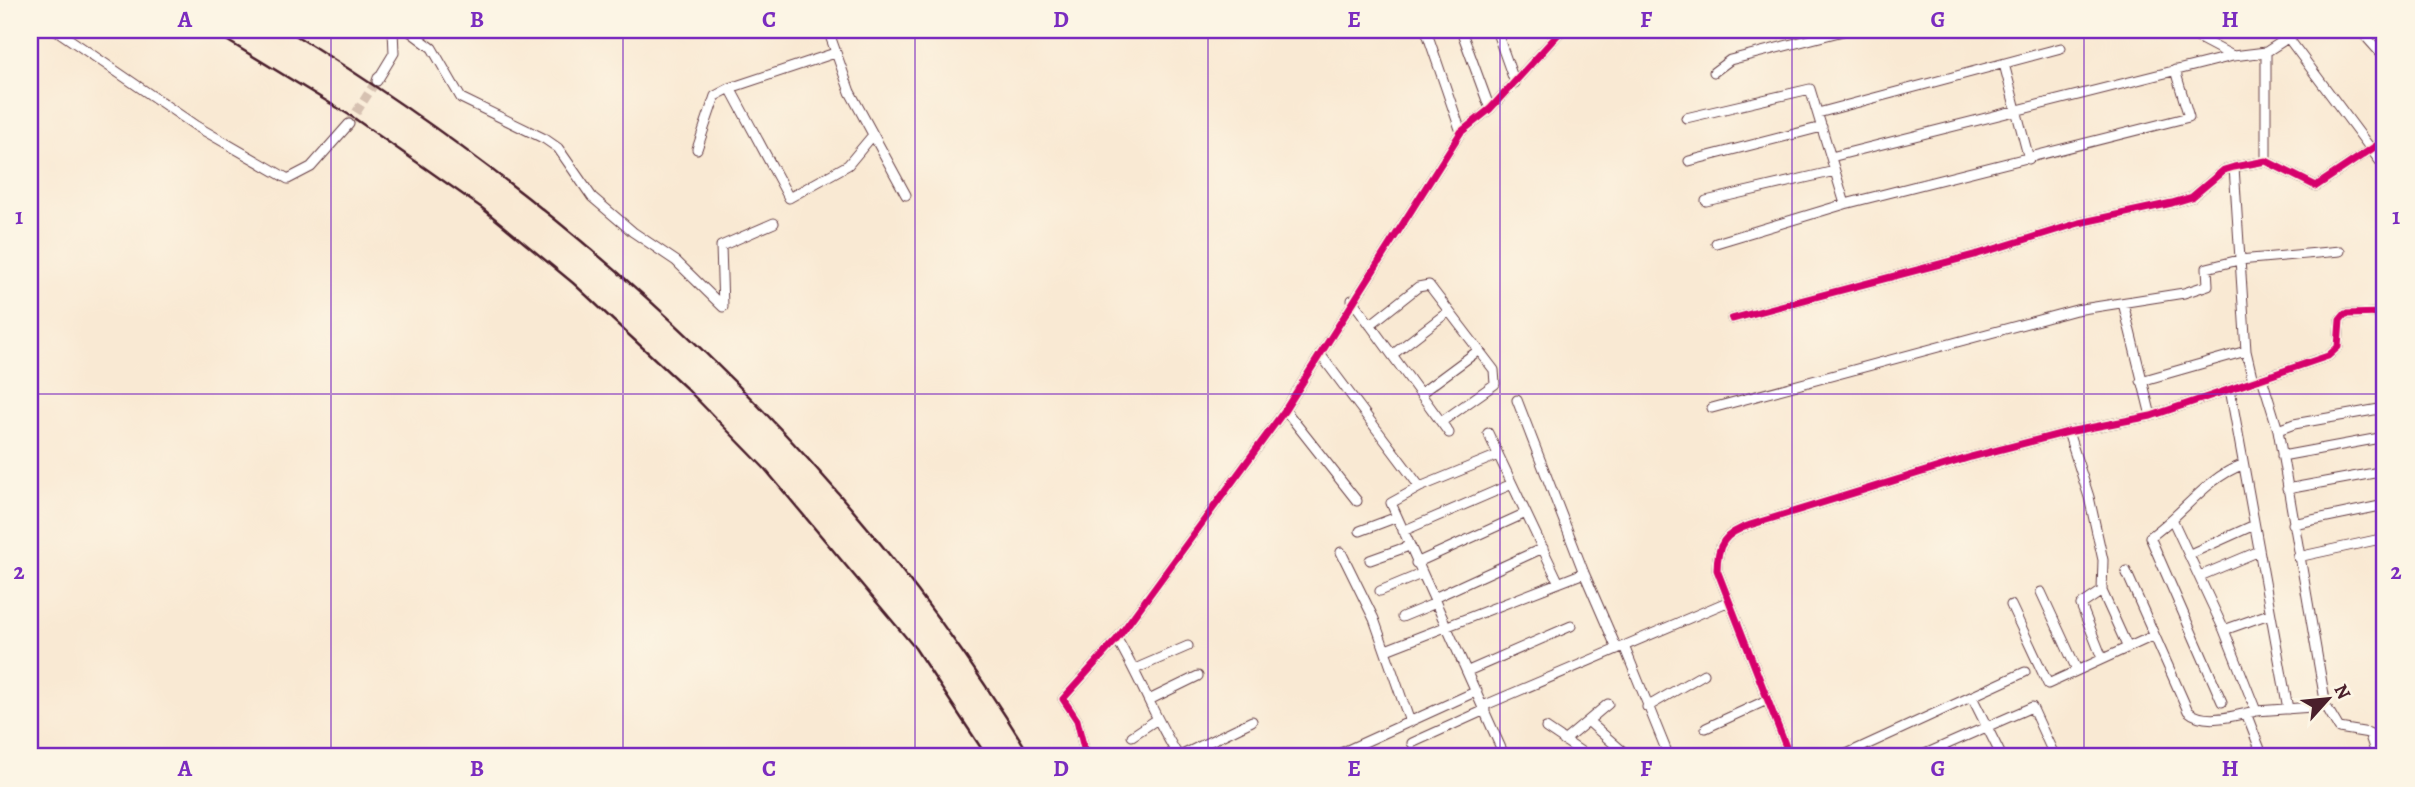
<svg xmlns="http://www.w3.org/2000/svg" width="2415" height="787" font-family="Alegreya,serif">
  <rect width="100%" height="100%" fill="#fcf5e5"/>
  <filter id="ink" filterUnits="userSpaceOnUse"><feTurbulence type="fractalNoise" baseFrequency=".0143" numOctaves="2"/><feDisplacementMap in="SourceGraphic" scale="14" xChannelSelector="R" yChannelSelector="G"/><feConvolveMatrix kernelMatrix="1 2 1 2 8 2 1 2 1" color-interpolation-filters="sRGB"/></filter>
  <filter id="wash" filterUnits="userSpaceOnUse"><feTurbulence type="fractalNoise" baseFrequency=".00686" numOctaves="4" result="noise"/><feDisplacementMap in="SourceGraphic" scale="28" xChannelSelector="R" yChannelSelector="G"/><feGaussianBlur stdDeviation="1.57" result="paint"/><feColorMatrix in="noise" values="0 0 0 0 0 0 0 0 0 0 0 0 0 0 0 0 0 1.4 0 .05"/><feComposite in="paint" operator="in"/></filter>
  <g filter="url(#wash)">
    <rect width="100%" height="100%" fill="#f9e9d3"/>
  </g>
  <g filter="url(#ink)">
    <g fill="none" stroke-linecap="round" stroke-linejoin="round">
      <path stroke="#d6c1b1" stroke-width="9" stroke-dasharray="9 4.5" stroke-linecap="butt" d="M 349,124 L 378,78"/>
      <g stroke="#643d44" stroke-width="11">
        <path id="street" d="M 56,30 L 196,126 L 288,179 L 311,167 L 349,124
          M 408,30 L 432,48 L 461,98 L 545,139 L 558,148 L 592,197 L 633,232 L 676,261 L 723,307
          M 672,30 L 674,30
          M 828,30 L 850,92 L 906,195
          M 1426,30 L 1461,132
          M 1461,30 L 1490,109
          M 1496,30 L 1515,83
          M 2172,30 L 2197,37 L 2233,56
          M 2360,30 L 2385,58
          M 2289,39 L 2385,168
          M 2004,64 L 2029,159
          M 1714,72 L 1730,60 L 1847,30
          M 378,78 L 377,81 L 394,53 L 393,30
          M 730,88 L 789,198 L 848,165 L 873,135
          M 1818,113 L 2061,48
          M 1686,118 L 1810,89 L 1845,204
          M 697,149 L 715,96 L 730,88 L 835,53
          M 1831,157 L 2233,56 L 2266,52 L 2300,30
          M 1689,161 L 1822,127
          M 2266,161 L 2266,52
          M 2234,167 L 2246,351 L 2253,381
          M 1706,201 L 1835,171
          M 1716,243 L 1845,204 L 2189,117 L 2175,70
          M 1352,300 L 1441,422 L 1495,384 L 1494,370 L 1429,285 L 1418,287 L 1370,325
          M 2123,303 L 2151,416
          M 723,307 L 721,246 L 774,223
          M 1732,319 L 1978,254 L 2079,223 L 2172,203 L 2192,197 L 2224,170 L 2234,167 L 2266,161 L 2316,186 L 2385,140
          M 1320,354 L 1420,487
          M 1392,355 L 1449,311
          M 2262,378 L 2278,430
          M 2141,381 L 2246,351
          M 2230,389 L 2288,709
          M 1421,393 L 1479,350
          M 1517,400 L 1584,573 L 1617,649
          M 1712,408 L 2076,310 L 2184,293 L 2208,285 L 2207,268 L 2239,260 L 2340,251
          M 1285,410 L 1357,501
          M 1441,422 L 1449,433
          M 2068,432 L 2089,497 L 2103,560 L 2102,591 L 2127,646
          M 1488,433 L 1559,583
          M 1498,455 L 1420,487 L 1391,503 L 1505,757
          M 2282,456 L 2385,437
          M 2287,489 L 2385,471
          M 2173,521 L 2224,630 L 2256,711 L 2326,706
          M 2293,524 L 2385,505
          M 1360,531 L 1397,517
          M 1403,531 L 1512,484
          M 1341,552 L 1374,619 L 1410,722
          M 2190,554 L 2252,526
          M 2298,557 L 2385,538
          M 1370,560 L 1409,546
          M 1416,563 L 1526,513
          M 2126,571 L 2188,711 C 2205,726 2236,715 2256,711
          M 2200,576 L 2257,552
          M 1380,591 L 1421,574
          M 2041,592 L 2077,670
          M 1434,598 L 1543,548
          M 2011,605 L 2048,684 L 2153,636
          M 1402,617 L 1436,603
          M 2224,630 L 2269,614
          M 1117,639 C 1140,678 1155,719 1179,757
          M 1624,646 L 1669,757
          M 1386,650 L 1584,573
          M 2102,658 L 2081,605 L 2102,591
          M 1135,669 L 1188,646
          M 1468,671 L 1571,626
          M 1972,697 L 2002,757
          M 1151,699 L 1198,676
          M 2222,702 L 2150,537 C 2182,515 2206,478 2242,465
          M 1483,706 L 1727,602
          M 1647,707 L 1704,674
          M 2246,713 L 2263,757
          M 1588,721 L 1629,757
          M 1546,728 L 1589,757
          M 1706,728 L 1767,700
          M 1132,736 L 1156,720
          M 1564,741 L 1608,704
          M 1412,743 L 1485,710
          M 2342,755 L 2343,757
          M 1086,757 L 1077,720 L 1063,699 L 1117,639 L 1285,410 L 1461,132 L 1490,109 L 1562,30
          M 1178,757 L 1252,721
          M 1332,757 L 1477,691
          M 1649,757 L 1667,753
          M 1790,757 L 1717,570 C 1717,544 1725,533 1750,525 L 1971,457 L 2068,432 L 2151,416 L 2328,356 L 2338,347 L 2340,320 L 2345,314 L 2385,313
          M 1840,757 L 2025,672
          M 1918,757 L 2032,707 L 2055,757
          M 2377,757 L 2369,733 L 2339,728 L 2326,706 L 2278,430 L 2294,424 L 2385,408"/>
      </g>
      <use href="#street" stroke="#fff" stroke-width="9"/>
      <path stroke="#4a1f2b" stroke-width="2.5" d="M 210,30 L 351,116 L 482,208 L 573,283 L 686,388 L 764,468 L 915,648 L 987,757
        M 287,30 C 582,210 851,460 1031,757"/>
      <g stroke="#fcf5e5" stroke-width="11">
        <path id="cycleway" d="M 1732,319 L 1978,254 L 2079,223 L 2172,203 L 2192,197 L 2224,170 L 2234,167 L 2266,161 L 2316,186 L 2385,140
          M 1086,757 L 1077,720 L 1063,699 L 1117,639 L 1285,410 L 1461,132 L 1490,109 L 1562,30
          M 1790,757 L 1717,570 C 1717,544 1725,533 1750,525 L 1971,457 L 2068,432 L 2151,416 L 2328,356 L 2338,347 L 2340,320 L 2345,314 L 2385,313"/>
      </g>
      <use href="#cycleway" stroke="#d6006c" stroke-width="7"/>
    </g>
  </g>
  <path fill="none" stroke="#7b2cbf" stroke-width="2" stroke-opacity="0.55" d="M 331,30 L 331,757M 623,30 L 623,757M 915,30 L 915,757M 1208,30 L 1208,757M 1500,30 L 1500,757M 1792,30 L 1792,757M 2084,30 L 2084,757M 30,394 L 2385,394"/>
  <rect width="2415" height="787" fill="none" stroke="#fcf5e5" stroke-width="77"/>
  <g transform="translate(2328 699) rotate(63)" stroke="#fcf5e5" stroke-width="5" paint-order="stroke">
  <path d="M0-5L12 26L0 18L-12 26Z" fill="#4a1f2b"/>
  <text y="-10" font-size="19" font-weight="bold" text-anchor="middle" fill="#4a1f2b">N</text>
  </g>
  <rect x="38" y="38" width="2338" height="710" fill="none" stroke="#7b2cbf" stroke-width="2.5"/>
  <g font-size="23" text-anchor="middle" font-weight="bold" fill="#7b2cbf">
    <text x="185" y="27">A</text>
    <text x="477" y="27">B</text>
    <text x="769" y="27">C</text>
    <text x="1061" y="27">D</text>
    <text x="1354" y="27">E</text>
    <text x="1646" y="27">F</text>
    <text x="1938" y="27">G</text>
    <text x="2230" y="27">H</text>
    <text x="19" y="224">1</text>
    <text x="2396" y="224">1</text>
    <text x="19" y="579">2</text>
    <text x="2396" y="579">2</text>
    <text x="185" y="776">A</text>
    <text x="477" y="776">B</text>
    <text x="769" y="776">C</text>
    <text x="1061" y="776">D</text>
    <text x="1354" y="776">E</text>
    <text x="1646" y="776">F</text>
    <text x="1938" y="776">G</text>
    <text x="2230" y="776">H</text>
  </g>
</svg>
